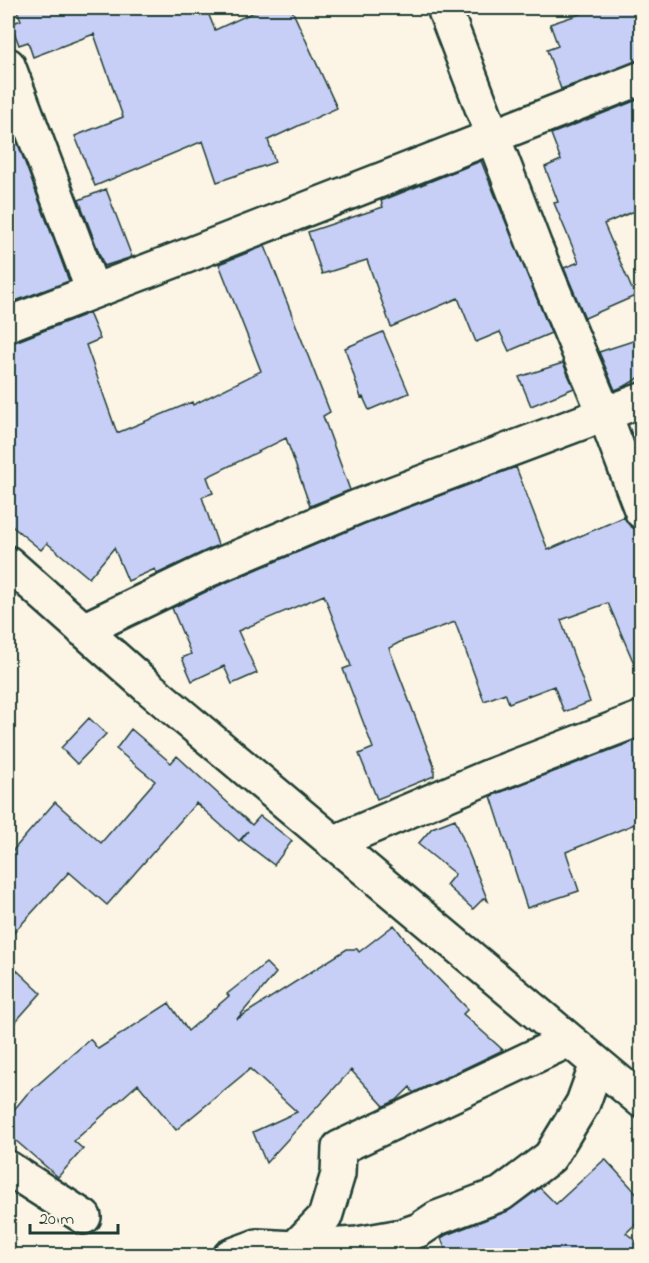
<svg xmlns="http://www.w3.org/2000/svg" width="649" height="1263" font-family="'Indie Flower',sans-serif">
  <rect width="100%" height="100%" fill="#fcf5e5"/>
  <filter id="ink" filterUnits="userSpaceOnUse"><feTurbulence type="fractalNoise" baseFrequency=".0167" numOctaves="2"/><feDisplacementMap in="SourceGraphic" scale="12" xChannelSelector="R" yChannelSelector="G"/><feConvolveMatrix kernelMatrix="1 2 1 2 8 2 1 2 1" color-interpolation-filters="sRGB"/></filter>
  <g filter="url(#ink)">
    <path fill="#c7cff7" stroke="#1f3d34" stroke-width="1.5" d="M 16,8 L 206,8 L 215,30 L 263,8 L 291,8 L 337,108 L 268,140 L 275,162 L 217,182 L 203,141 L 95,186 L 75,136 L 123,117 L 94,34 L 33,57 L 28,42 L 19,45 L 11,24 L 21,20 Z
      M 598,8 L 642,8 L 642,60 L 561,89 L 547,50 L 558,46 L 550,24 Z
      M 642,98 L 642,208 L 604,224 L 635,296 L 585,318 L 564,268 L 579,262 L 554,203 L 558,202 L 545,167 L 561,160 L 551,134 Z
      M 8,117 L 69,281 L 10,303 L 8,295 Z
      M 481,161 L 551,333 L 509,351 L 500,332 L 476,342 L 458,298 L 391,327 L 367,260 L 322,274 L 308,232 L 383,207 L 381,201 Z
      M 106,189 L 132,257 L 104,266 L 79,200 Z
      M 265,246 L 330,412 L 323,416 L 350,490 L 310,506 L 286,438 L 207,477 L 213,493 L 202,497 L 218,545 L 157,574 L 155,569 L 128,581 L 114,548 L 89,578 L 47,543 L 41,550 L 8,523 L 8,493 L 14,487 L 8,475 L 8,342 L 15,342 L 89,313 L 100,339 L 86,345 L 117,433 L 192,402 L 193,405 L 261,371 L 219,264 Z
      M 383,332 L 409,393 L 369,410 L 363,397 L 361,398 L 345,348 Z
      M 642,338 L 642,376 L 627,385 L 615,390 L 599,352 Z
      M 563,363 L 574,388 L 531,406 L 519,377 Z
      M 516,467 L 548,550 L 624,517 L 630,526 L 635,529 L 642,543 L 642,682 L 608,603 L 561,620 L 590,702 L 564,712 L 554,686 L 509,703 L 505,693 L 484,701 L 455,622 L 402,641 L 389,648 L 434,766 L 434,776 L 377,799 L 359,754 L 373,748 L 343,669 L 351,666 L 324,595 L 238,631 L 257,673 L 232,684 L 224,666 L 192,681 L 182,658 L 191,654 L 172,608 L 218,586 L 364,524 Z
      M 89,718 L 106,734 L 77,764 L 61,748 Z
      M 131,729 L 171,763 L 177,756 L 252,825 L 260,816 L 292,841 L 274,865 L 241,840 L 248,831 L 239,841 L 196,803 L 107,905 L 69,872 L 8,939 L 8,856 L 55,802 L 101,843 L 155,781 L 116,749 Z
      M 642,738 L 642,821 L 566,852 L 579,891 L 527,908 L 491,796 Z
      M 455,819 L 488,901 L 484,898 L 473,909 L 446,885 L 455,874 L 418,844 L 432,828 Z
      M 394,925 L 422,962 L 468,1009 L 463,1014 L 503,1050 L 413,1093 L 410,1087 L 397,1100 L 384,1106 L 351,1070 L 266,1163 L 253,1132 L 297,1112 L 250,1069 L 176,1130 L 138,1084 L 74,1141 L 83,1149 L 58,1177 L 8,1134 L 8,1117 L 27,1094 L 90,1039 L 98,1049 L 169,1003 L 188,1031 L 229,996 L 227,994 L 266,963 L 276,973 L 237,1019 L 347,949 L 357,949 L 359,952 Z
      M 8,962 L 41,993 L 8,1030 Z
      M 605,1159 L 642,1199 L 642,1218 L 626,1233 L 642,1246 L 642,1256 L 448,1256 L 441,1238 L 446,1235 L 508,1211 L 540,1188 L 556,1204 Z"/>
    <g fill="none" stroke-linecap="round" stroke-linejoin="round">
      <g stroke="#1f3d34" stroke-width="38">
        <path id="minor" d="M 444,8 L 534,244 L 605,415 L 642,512
          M 8,65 L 93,291
          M 8,324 L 189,255 L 642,78
          M 8,563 L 148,687 L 642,1101
          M 83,630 L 210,569 L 357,507 L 642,400
          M 333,843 L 488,777 L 642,718
          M 8,1168 L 84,1217
          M 295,1248 L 325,1217 L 338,1174 L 339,1148 L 569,1040
          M 230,1256 L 257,1246 L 295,1248 L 357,1244 L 402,1236 L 419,1230 L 437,1218 L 501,1194 L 550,1157 L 583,1103 L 597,1064"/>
      </g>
      <use href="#minor" stroke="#fcf5e5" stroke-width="33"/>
    </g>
  </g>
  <rect width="649" height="1263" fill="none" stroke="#fcf5e5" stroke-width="30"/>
  <rect x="15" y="15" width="619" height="1233" fill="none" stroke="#1f3d34" stroke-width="2" filter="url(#ink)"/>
  <path d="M30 1224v9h88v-9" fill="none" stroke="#1f3d34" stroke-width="3"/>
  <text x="39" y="1224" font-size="18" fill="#1f3d34" stroke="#fcf5e5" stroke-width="4.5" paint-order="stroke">20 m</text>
</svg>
